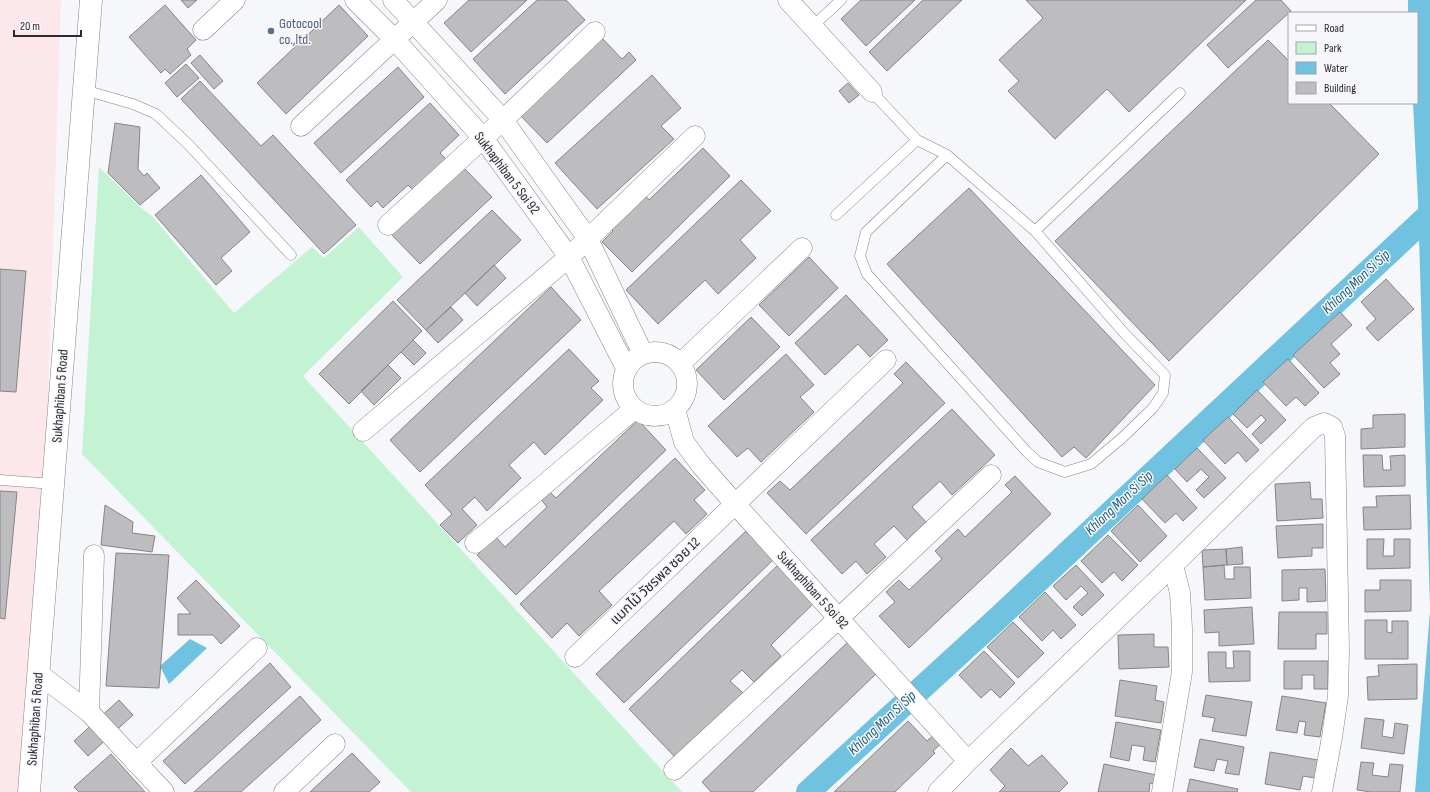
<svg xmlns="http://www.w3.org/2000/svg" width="1430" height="792" font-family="'Sofia Sans Condensed','Noto Sans Thai',sans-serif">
  <rect width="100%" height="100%" fill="#f6f7fa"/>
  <path fill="#fce7eb" d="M 0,0 L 61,0 L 39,674 L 29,792 L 0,792 Z"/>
  <path fill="#c4f3d4" d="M 99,167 L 139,206 L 152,216 L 234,313 L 312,247 L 324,258 L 359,227 L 403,277 L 303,376 L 682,792 L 411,792 L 82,454 Z"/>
  <path fill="#6fc3e1" d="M 1408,0 L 1430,0 L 1430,607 L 1418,202 L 1413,103 L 1417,103 L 1417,13 L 1408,13 Z
    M 1430,612 L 1430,792 L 1415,792 Z
    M 190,639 L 207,648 L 169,684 L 160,666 Z"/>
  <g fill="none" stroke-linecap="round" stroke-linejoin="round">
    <path stroke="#6fc3e1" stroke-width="24" d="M 808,792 L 996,620 L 1430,214"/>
  </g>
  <path fill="#bdbdc0" stroke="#858487" d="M 181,0 L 197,0 L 188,8 Z
    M 469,0 L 527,0 L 471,52 L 444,23 Z
    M 537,0 L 566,0 L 585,20 L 505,94 L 473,59 Z
    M 861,0 L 915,0 L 866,46 L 841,19 Z
    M 923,0 L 962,0 L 887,71 L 869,52 Z
    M 1026,0 L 1246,0 L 1129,112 L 1107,89 L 1055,139 L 1008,91 L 1019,81 L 999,60 L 1043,18 Z
    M 1256,0 L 1281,0 L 1291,11 L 1228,68 L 1207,45 Z
    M 165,5 L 196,40 L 187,49 L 191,55 L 170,74 L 165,69 L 161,73 L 129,37 Z
    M 339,5 L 368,36 L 286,114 L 257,83 Z
    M 601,37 L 622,59 L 629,52 L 636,60 L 547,143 L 518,113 Z
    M 1268,40 L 1289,61 L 1289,103 L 1329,103 L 1379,154 L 1169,361 L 1055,241 Z
    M 200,55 L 223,81 L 214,89 L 191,63 Z
    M 186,64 L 199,78 L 177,97 L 165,83 Z
    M 398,67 L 424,97 L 341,173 L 314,143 Z
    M 652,75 L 681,108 L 661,126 L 674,139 L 597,209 L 555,163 Z
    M 200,81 L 261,146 L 273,135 L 356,225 L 324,254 L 181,99 Z
    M 848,83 L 859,95 L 849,103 L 839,91 Z
    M 430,103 L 459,135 L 440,153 L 446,159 L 413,190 L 408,185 L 383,208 L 377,201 L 371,207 L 346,180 Z
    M 115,123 L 140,127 L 138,169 L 144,176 L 147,173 L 160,188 L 140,205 L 108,173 Z
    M 703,148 L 730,176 L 632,272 L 602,242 L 613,231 L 606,223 L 640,190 L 649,200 Z
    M 463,167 L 492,197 L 420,264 L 391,234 Z
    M 201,175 L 250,232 L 221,258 L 232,271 L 216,285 L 155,215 Z
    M 741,180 L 771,211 L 740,240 L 756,258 L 718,294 L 705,280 L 658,324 L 626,290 Z
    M 969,188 L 1155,385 L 1086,458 L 1074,447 L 1062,457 L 887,264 Z
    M 492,210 L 521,240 L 426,330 L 397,300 Z
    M 809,257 L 838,288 L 789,336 L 759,305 Z
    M 494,265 L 506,278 L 477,306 L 465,293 Z
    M 0,269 L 26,271 L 16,392 L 0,391 Z
    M 1386,279 L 1414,309 L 1378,341 L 1366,328 L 1376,319 L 1361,302 Z
    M 551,287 L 581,320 L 420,472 L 390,440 Z
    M 846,295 L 888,340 L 870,357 L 858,344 L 825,375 L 795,343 Z
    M 393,301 L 422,331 L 349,404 L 319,374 Z
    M 451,307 L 463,320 L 438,343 L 426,330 Z
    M 1340,312 L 1352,325 L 1331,344 L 1340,354 L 1330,363 L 1340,374 L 1324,388 L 1293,355 Z
    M 751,317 L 780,347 L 724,400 L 696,370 Z
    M 413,340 L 426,353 L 414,365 L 401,352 Z
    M 569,349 L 599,381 L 591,388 L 603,400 L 545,455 L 534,442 L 509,465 L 521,478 L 487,511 L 475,497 L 462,509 L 477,525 L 458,543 L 440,525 L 452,514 L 425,485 Z
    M 786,354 L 814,385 L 800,397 L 814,412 L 761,462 L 748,448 L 737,457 L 708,426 Z
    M 1288,359 L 1319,393 L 1305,406 L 1296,397 L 1286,406 L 1263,382 Z
    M 906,362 L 945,403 L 806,534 L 767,493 L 780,481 L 790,490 L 903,383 L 894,374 Z
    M 388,365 L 401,378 L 374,405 L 361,391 Z
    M 1257,390 L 1286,420 L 1261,444 L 1252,434 L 1266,420 L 1261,415 L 1247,428 L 1233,414 Z
    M 952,409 L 995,455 L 952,495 L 940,481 L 912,507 L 926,522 L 907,540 L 894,526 L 874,544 L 886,557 L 867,574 L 856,561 L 842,574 L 811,540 Z
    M 1405,414 L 1405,447 L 1361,449 L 1361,429 L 1373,428 L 1373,415 Z
    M 1228,417 L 1259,450 L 1246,462 L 1238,452 L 1225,464 L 1203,440 Z
    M 638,420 L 666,450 L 516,595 L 477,555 L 496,537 L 505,547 L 547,507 L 540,498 L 548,490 L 556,498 Z
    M 1197,448 L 1226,478 L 1204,498 L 1196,490 L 1209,477 L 1201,469 L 1187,482 L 1175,469 Z
    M 1363,455 L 1382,455 L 1383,470 L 1391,470 L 1390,456 L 1405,455 L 1405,486 L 1364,487 Z
    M 675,458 L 705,490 L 694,500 L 707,514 L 686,534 L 674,521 L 599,591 L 612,605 L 579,636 L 567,623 L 552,638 L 520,604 Z
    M 1167,475 L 1197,508 L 1183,521 L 1176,513 L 1165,523 L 1142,499 Z
    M 1015,476 L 1051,514 L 909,648 L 879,616 L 895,602 L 886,592 L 899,580 L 909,590 L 942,559 L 935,551 L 958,529 L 965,537 L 1012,492 L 1005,485 Z
    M 1310,482 L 1311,499 L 1322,499 L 1323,518 L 1277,521 L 1275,484 Z
    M 0,491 L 17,492 L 5,619 L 0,618 Z
    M 1410,495 L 1411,529 L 1364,530 L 1363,507 L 1377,507 L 1376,496 Z
    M 105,505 L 133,522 L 132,533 L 155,536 L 152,552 L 101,545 Z
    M 1138,505 L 1167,536 L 1140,562 L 1111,531 Z
    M 1323,524 L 1323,548 L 1312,548 L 1312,556 L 1278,558 L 1276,526 Z
    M 746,531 L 773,560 L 624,703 L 596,674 Z
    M 1108,535 L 1138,565 L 1122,581 L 1114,572 L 1102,583 L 1081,561 Z
    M 1367,539 L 1384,539 L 1383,556 L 1394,556 L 1394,539 L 1410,539 L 1410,568 L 1367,569 Z
    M 1242,547 L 1243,564 L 1227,565 L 1226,549 Z
    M 1226,549 L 1227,565 L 1203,567 L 1202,550 Z
    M 116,553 L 169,555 L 159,688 L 106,686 Z
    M 780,563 L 816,601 L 771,645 L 781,656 L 754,682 L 742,670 L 730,681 L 743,693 L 676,758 L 629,709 Z
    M 1076,565 L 1104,595 L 1082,616 L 1073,607 L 1088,593 L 1081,586 L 1066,600 L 1053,586 Z
    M 1224,565 L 1225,579 L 1234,579 L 1234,567 L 1250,567 L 1251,598 L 1205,600 L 1203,567 Z
    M 1325,569 L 1326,601 L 1307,602 L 1307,588 L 1299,588 L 1299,600 L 1282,601 L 1282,570 Z
    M 196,580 L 240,626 L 221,644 L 213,635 L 178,635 L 178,614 L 191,614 L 177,598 Z
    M 1380,580 L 1411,580 L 1411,611 L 1365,612 L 1365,590 L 1380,590 Z
    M 1045,592 L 1076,625 L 1061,639 L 1053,630 L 1042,641 L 1019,617 Z
    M 1252,607 L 1254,644 L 1219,646 L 1219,632 L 1205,633 L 1204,610 Z
    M 1279,612 L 1327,612 L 1327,634 L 1316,634 L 1316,649 L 1278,649 Z
    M 1365,620 L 1387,620 L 1387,632 L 1392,633 L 1392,621 L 1408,621 L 1408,659 L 1365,659 Z
    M 1013,622 L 1044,653 L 1018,678 L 987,647 Z
    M 1154,634 L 1154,647 L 1168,647 L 1169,667 L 1119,669 L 1118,635 Z
    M 850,640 L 879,671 L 753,792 L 711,792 L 702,782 Z
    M 984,651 L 1015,683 L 1000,698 L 991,689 L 981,698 L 959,675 Z
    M 1233,651 L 1250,651 L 1250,681 L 1209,682 L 1208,652 L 1226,652 L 1226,668 L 1234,668 Z
    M 1284,661 L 1328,661 L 1328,689 L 1314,689 L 1314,675 L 1302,675 L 1302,689 L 1284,689 Z
    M 270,663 L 291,687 L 185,784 L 163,761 Z
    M 1417,664 L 1417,699 L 1368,700 L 1367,677 L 1379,676 L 1378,665 Z
    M 1120,680 L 1157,686 L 1155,700 L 1164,702 L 1161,723 L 1115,716 Z
    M 1206,695 L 1252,702 L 1246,736 L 1212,731 L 1215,718 L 1202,716 Z
    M 300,696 L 321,720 L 241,792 L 194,792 Z
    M 1282,696 L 1326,703 L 1320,737 L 1304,735 L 1306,722 L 1299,721 L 1297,733 L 1276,730 Z
    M 119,700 L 133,715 L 88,756 L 74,741 Z
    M 1365,718 L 1384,720 L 1382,736 L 1393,738 L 1395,723 L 1408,725 L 1404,754 L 1361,748 Z
    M 908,721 L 927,741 L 937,732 L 945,740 L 933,751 L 935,753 L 895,792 L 834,792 Z
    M 1116,722 L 1161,730 L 1155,762 L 1143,760 L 1145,747 L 1132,745 L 1129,761 L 1110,757 Z
    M 1200,739 L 1244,747 L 1239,775 L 1225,773 L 1228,761 L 1217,759 L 1214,771 L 1194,767 Z
    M 1011,748 L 1028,766 L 1042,755 L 1068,783 L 1059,792 L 999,792 L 1005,786 L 990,770 Z
    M 1270,752 L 1318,760 L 1315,778 L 1303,776 L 1300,790 L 1265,784 Z
    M 352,753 L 380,782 L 369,792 L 310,792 Z
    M 111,754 L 145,792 L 79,792 L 74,787 Z
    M 1361,762 L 1374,763 L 1372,775 L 1388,777 L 1390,764 L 1403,765 L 1400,792 L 1371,792 L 1357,790 Z
    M 1104,764 L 1161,776 L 1160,785 L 1150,783 L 1149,792 L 1098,792 Z
    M 1190,779 L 1238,789 L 1237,792 L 1187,792 Z"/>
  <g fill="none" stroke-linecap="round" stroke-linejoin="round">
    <g stroke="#858588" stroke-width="11">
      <path id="service" d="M 812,27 L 841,0
        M 84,90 L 133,104 L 156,114 L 189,145 L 291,255
        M 872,92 L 917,140 L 947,155 L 1035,231 L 1125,334 L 1165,375 L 1163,393 L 1153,408 L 1122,438 L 1091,464 L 1065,472 L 1038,462 L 1027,452 L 867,274 L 860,256 L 866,232 L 947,155
        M 836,215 L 917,140
        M 1035,231 L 1180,93
        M 0,480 L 54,484"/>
    </g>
    <g stroke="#858588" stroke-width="21">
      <path id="minor" d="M 355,0 L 395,40 L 483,138 L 569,257 L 626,368
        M 393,0 L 503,120 L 588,239 L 643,354
        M 788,0 L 872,92
        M 203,30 L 235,0
        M 301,126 L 437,0
        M 388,225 L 503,120 L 595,32
        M623 384a32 32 0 1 1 64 0a32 32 0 1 1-64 0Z
        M 681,363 L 802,248
        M 675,409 L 684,442 L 701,465 L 735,504 L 968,761
        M 363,431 L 569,257 L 695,136
        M 475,543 L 634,409
        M 575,657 L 886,360
        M 39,674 L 89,712 L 164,792
        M 89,712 L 94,555
        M 136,763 L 257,648
        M 674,770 L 839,618 L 991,475
        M 284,792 L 335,744
        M 938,792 L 968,761 L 1173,565 L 1314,427 L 1324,423 L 1332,427 L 1335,436 L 1339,650 L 1338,696 L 1332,737 L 1322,792
        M 1162,792 L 1182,672 L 1182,628 L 1180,593 L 1173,565"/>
    </g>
    <g stroke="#858588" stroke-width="23">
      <path id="secondary" d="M 29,792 L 91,0"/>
    </g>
    <use href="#service" stroke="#fff" stroke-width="10"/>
    <use href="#minor" stroke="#fff" stroke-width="20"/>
    <use href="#secondary" stroke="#fff" stroke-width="22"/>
  </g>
  <circle fill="#5c6f8a" stroke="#f6f7fa" stroke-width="1.5" cx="271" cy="31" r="4"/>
  <g text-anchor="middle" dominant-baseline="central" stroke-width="3" stroke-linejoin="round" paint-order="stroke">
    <g font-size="14" fill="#4e5e75" stroke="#f6f7fa" text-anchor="start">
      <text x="279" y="23">Gotocool<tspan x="279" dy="16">co.,ltd.</tspan></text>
    </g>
    <g font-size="14" fill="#2b2b2d" stroke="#f6f7fa">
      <text transform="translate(507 173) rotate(53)">Sukhaphiban 5 Soi 92</text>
      <text transform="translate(60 396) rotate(-86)">Sukhaphiban 5 Road</text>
      <text transform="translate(655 581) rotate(-44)">แมกไม้ วัชรพล ซอย 12</text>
      <text transform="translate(813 590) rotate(48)">Sukhaphiban 5 Soi 92</text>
      <text transform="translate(35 719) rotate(-86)">Sukhaphiban 5 Road</text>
    </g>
    <g font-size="15" font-style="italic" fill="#1c5f75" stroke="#f6f7fa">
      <text transform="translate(1356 282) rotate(-43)">Khlong Mon Si Sip</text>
      <text transform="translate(1119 503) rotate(-43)">Khlong Mon Si Sip</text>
      <text transform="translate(882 723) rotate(-43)">Khlong Mon Si Sip</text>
    </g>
  </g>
  <rect x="1288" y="12" width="130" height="92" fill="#f6f7fa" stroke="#a5a5a8"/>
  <rect x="1296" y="25" width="20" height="6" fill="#ffffff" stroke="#a5a5a8"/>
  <text x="1324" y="32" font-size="12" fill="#2b2b2d">Road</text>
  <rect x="1296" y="42" width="20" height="12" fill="#c4f3d4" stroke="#a5a5a8"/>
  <text x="1324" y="52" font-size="12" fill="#2b2b2d">Park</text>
  <rect x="1296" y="62" width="20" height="12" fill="#6fc3e1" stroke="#a5a5a8"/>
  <text x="1324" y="72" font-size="12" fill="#2b2b2d">Water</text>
  <rect x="1296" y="82" width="20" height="12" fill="#bdbdc0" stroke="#a5a5a8"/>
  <text x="1324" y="92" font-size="12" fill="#2b2b2d">Building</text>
  <path d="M14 30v6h67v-6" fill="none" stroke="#2b2b2d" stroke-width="2"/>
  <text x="20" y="30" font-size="12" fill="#2b2b2d" stroke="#f6f7fa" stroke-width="3" paint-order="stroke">20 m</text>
</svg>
